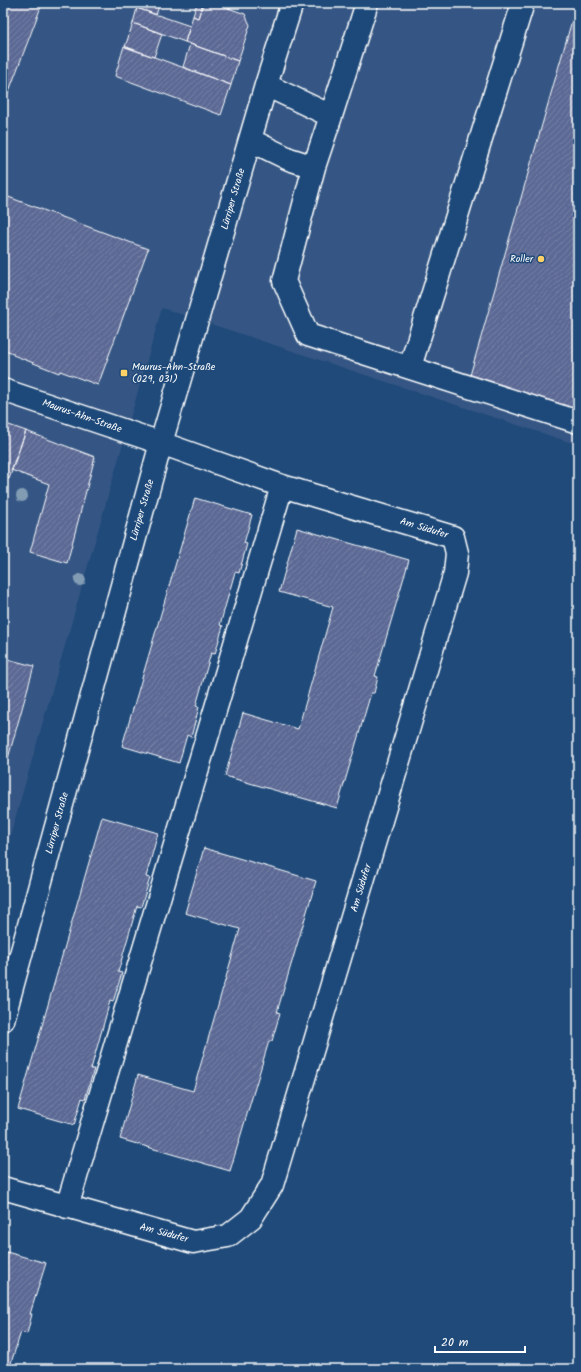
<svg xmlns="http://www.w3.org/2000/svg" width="581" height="1372" font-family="Kalam,sans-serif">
  <defs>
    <pattern id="building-hatch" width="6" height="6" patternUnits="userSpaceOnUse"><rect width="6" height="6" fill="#5c6995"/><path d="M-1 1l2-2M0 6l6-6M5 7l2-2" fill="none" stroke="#7480a5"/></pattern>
  </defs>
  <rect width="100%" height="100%" fill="#1f4a7a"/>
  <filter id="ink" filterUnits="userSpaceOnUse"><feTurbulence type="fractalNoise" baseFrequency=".025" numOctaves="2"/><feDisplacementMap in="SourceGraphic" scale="8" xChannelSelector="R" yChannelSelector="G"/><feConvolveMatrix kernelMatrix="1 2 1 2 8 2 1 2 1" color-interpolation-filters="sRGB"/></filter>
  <g filter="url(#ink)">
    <path fill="#355684" d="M 3,3 L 578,3 L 578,445 L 162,308 L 3,861 Z"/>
    <path fill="url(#building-hatch)" stroke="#fff" d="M 3,3 L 42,4 L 3,107 Z
      M 139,3 L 160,3 L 156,15 L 137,8 Z
      M 197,3 L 203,3 L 198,18 L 193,16 Z
      M 203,3 L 214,3 L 245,14 L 250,25 L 238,61 L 185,42 L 193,16 L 198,18 Z
      M 577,3 L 578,3 L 578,410 L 469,379 Z
      M 137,8 L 190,26 L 185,42 L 133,23 Z
      M 133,23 L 162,34 L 154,57 L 125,47 Z
      M 190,44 L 238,61 L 231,85 L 183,67 Z
      M 124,46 L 231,85 L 221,115 L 115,76 Z
      M 3,195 L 148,249 L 98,385 L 60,371 L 59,373 L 13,355 L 13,353 L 3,349 Z
      M 3,423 L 26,431 L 9,479 L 3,477 Z
      M 26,431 L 95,457 L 67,563 L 30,552 L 49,484 L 11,470 Z
      M 195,498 L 252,515 L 244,543 L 247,544 L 239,573 L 235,572 L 220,625 L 223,626 L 215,654 L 211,653 L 196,706 L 199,707 L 191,737 L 187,735 L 179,763 L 122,746 Z
      M 297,528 L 409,560 L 375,676 L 378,677 L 374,693 L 371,693 L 337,808 L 225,776 L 243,713 L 298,729 L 333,607 L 279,592 Z
      M 3,658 L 34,666 L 3,776 Z
      M 102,817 L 158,833 L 146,877 L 150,878 L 141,907 L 137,906 L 118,972 L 122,973 L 113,1002 L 110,1001 L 91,1069 L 94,1069 L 85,1099 L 82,1098 L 74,1125 L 18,1109 Z
      M 204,848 L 316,881 L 277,1012 L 280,1013 L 272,1041 L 269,1041 L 230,1171 L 120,1139 L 138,1075 L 193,1091 L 240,929 L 185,913 Z
      M 3,1251 L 46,1263 L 30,1314 L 32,1314 L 27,1334 L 21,1332 L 9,1369 L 3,1369 Z"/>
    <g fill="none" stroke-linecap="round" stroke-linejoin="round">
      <g stroke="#fff" stroke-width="25">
        <path id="minor" d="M 266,85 L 331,116 L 314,167
          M 331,116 L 367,3
          M 250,140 L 289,159 L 314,167 L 284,281 L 308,335 L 578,422
          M 410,367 L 523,3
          M 3,390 L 161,443 L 282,486 L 453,537 L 457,553 L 455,573 L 272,1185 L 251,1218 L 228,1236 L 193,1242 L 3,1188
          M 3,1020 L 161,443 L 266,85 L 292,3
          M 67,1207 L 282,486"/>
      </g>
      <use href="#minor" stroke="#1f4a7a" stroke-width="22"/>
    </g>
    <g fill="#829cb4">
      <circle cx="22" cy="496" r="6"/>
      <circle cx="80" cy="580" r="6"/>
    </g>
  </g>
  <g fill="#ffd166" stroke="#1f4a7a" stroke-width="1.5">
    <circle cx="541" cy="259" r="4"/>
    <rect x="120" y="369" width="8" height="8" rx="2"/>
  </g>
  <g text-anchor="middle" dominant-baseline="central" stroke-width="3" stroke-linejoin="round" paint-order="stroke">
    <g font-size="10" fill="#fff" stroke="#1f4a7a">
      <text transform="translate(233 199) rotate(-74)">Lürriper Straße</text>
      <text transform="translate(82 416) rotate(19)">Maurus-Ahn-Straße</text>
      <text transform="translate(142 510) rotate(-74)">Lürriper Straße</text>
      <text transform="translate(424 528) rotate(17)">Am Südufer</text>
      <text transform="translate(57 823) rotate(-75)">Lürriper Straße</text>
      <text transform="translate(361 888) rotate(-73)">Am Südufer</text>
      <text transform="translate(164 1233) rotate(15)">Am Südufer</text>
    </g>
    <g font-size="10" fill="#fff" stroke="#1f4a7a" text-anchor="end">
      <text x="533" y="259">Roller</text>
      <text x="132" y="367" text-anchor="start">Maurus-Ahn-Straße<tspan x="132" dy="12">(029, 031)</tspan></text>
    </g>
  </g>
  <rect width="581" height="1372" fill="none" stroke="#1f4a7a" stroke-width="16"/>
  <rect x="8" y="8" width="565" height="1356" fill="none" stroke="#fff" stroke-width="1.5" filter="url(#ink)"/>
  <path d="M435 1346v6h90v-6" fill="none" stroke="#ffffff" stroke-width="2"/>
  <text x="441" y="1346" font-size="12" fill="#ffffff" stroke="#1f4a7a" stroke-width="3" paint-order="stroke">20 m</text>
</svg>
